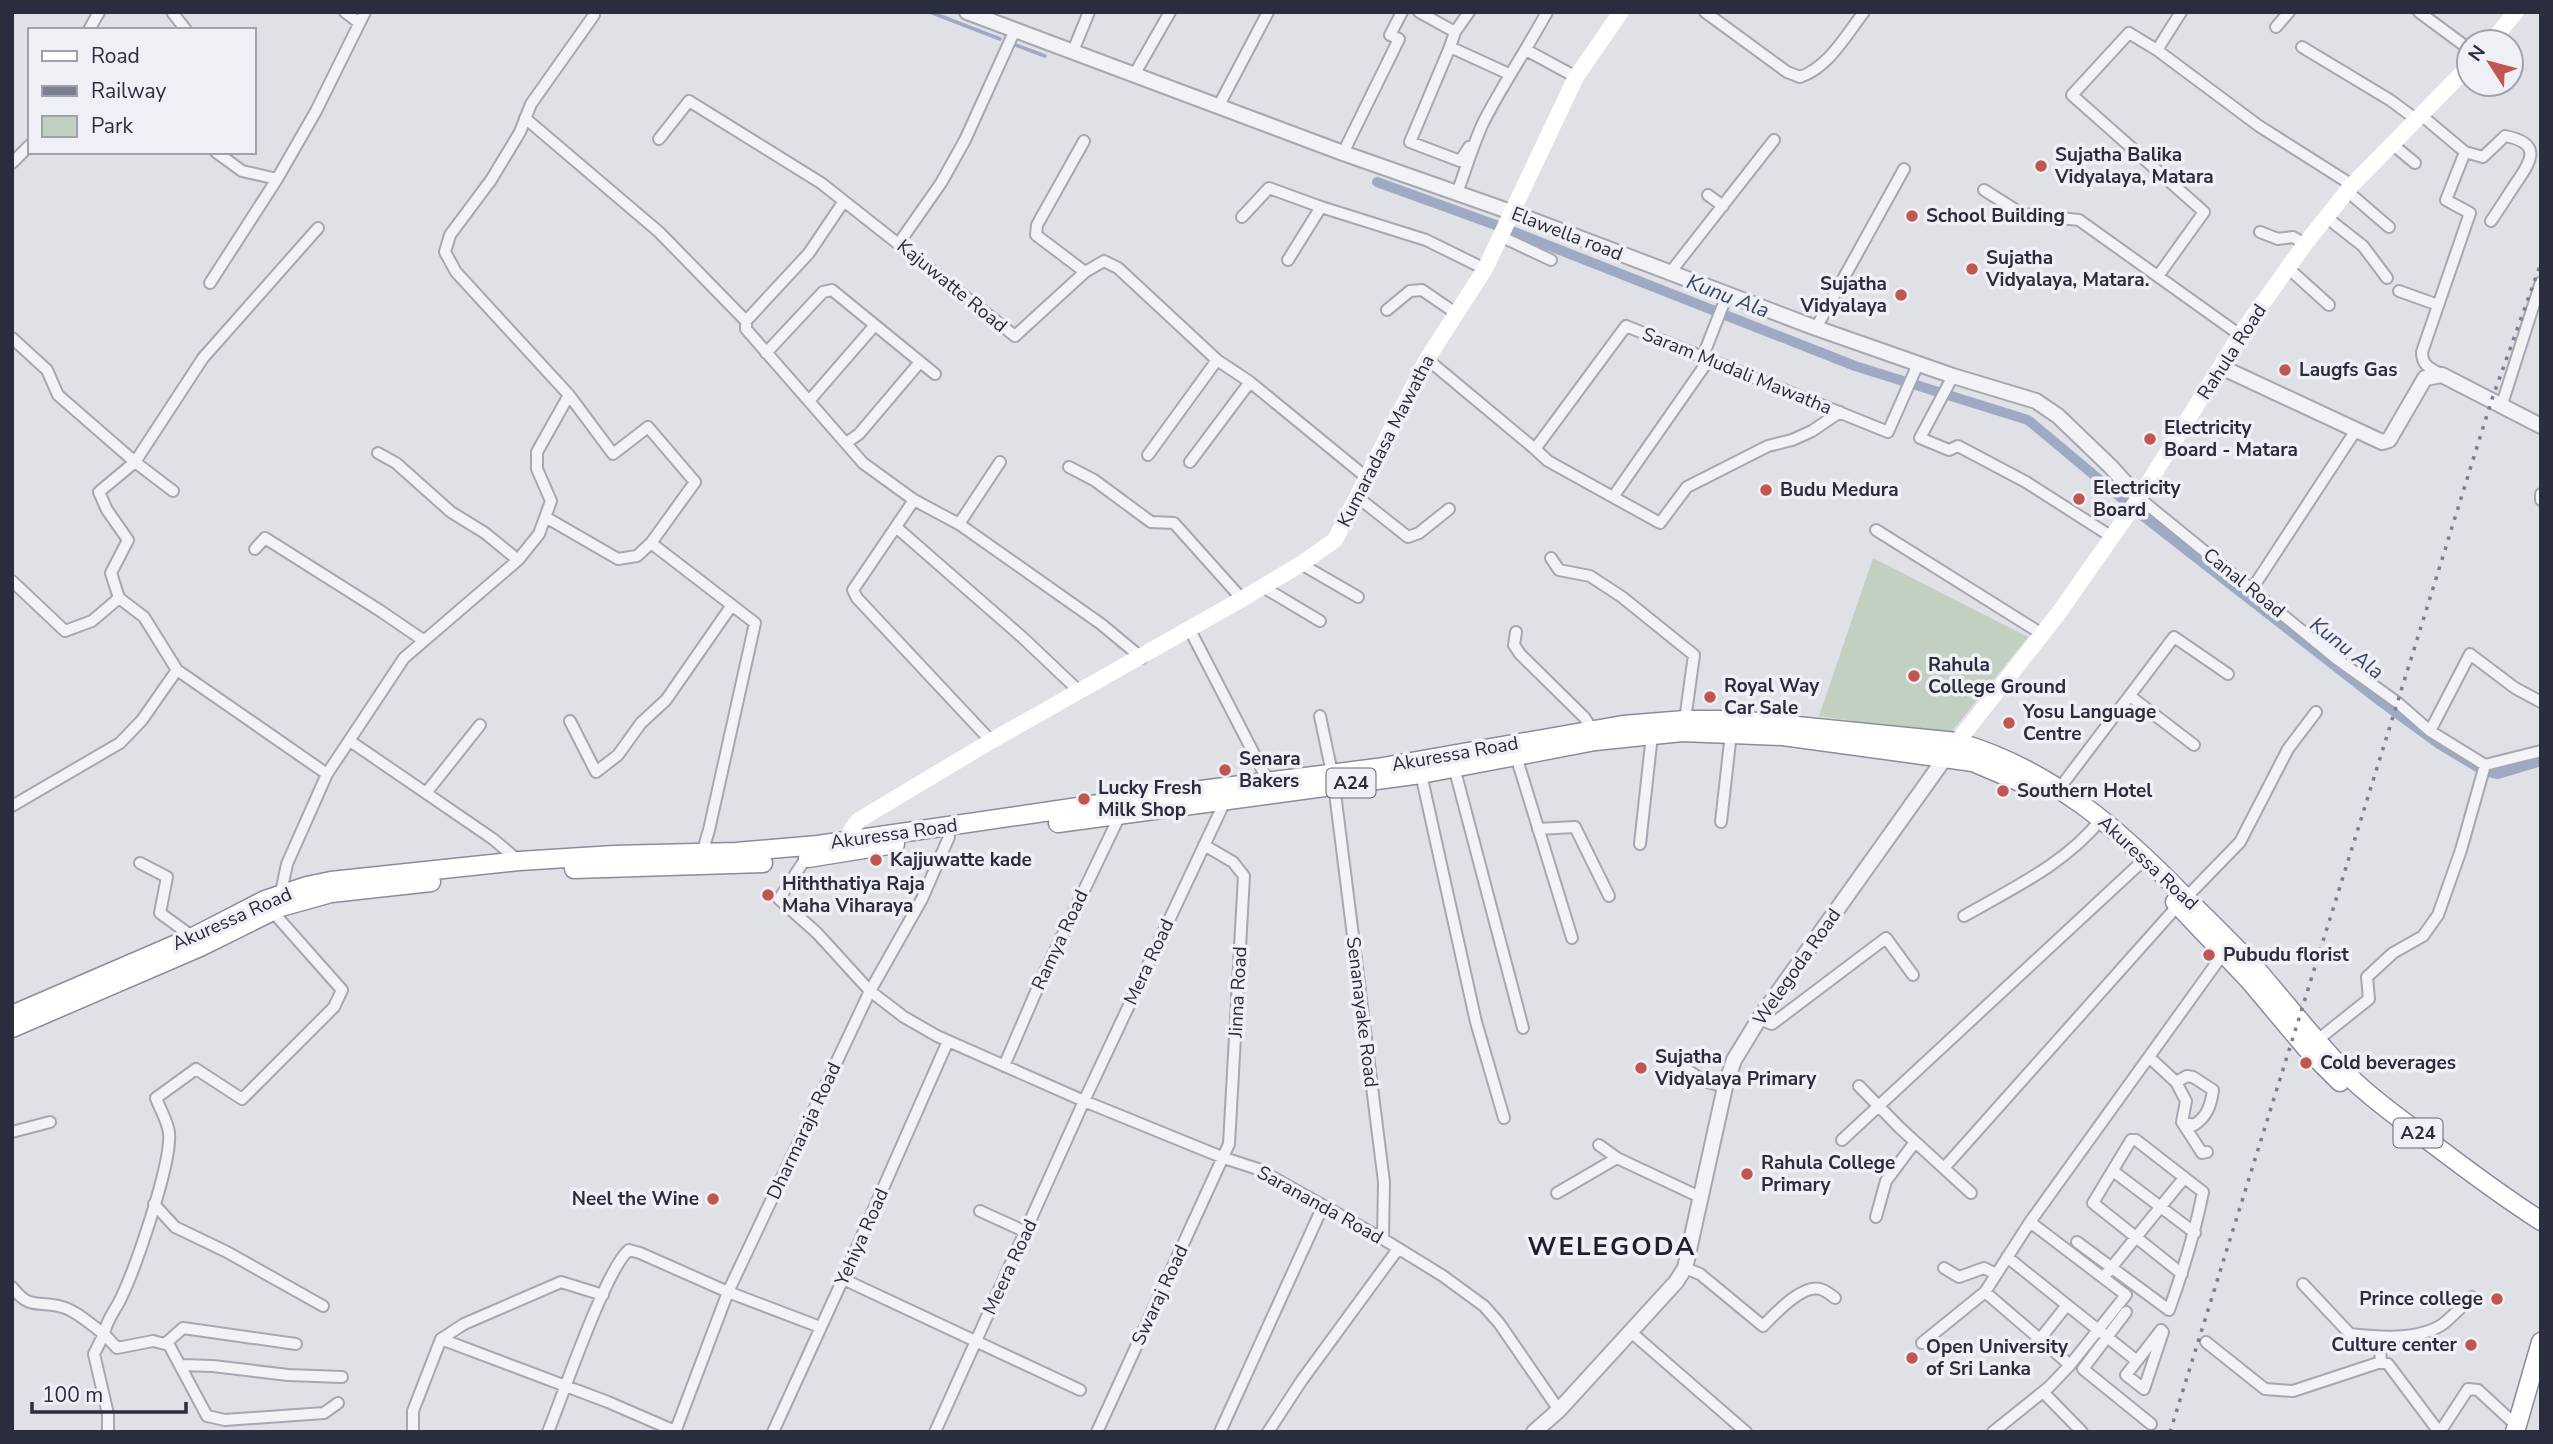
<svg xmlns="http://www.w3.org/2000/svg" width="2553" height="1444" font-family="'Nunito Sans',sans-serif">
  <rect width="100%" height="100%" fill="#e0e1e7"/>
  <path fill="#c2d0c1" d="M 1873,558 L 2028,637 L 1949,735 L 1819,716 Z"/>
  <g fill="none" stroke-linecap="round" stroke-linejoin="round">
    <path stroke="#9ea9c4" stroke-width="3.5" d="M 930,12 L 1000,39
      M 1013,44 L 1045,56"/>
    <path stroke="#9ea9c4" stroke-width="10" d="M 1377,182 L 1504,228 L 1855,366 L 2028,420 L 2125,501
      M 2143,516 L 2380,701 L 2439,744 L 2484,771 L 2498,774 L 2541,761"/>
    <g stroke="#a6a7b1" stroke-width="14">
      <path id="minor" d="M 172,12 L 186,30
        M 345,12 L 358,22
        M 1419,12 L 1455,32
        M 1469,12 L 1455,32 L 1450,47 L 1509,74
        M 1705,12 L 1787,72 L 1800,77 C 1829,67 1846,35 1864,12
        M 2419,12 L 2469,49
        M 594,15 L 531,104 L 520,132 L 491,180 L 450,235 L 445,252 L 456,272 L 569,395 L 613,454 L 648,427 L 695,482 L 651,543
        M 2276,27 L 2289,12
        M 89,30 L 99,12
        M 1450,47 L 1410,142 L 1460,161 L 1469,147 L 1472,148
        M 2302,47 L 2390,100 L 2417,120
        M 1526,50 L 1576,77
        M 2157,50 L 2181,12
        M 1073,51 L 1089,12
        M 1134,75 L 1170,12
        M 1218,107 L 1268,12
        M 2421,115 L 2465,152 L 2446,200 L 2470,213 L 2422,352 C 2422,366 2430,368 2442,375
        M 525,118 L 659,232 L 746,321
        M 659,139 L 689,101 L 821,183 L 1015,336 L 1085,272 L 1104,261 L 1118,268 L 1217,360 L 1250,382 L 1366,477
        M 1084,141 L 1037,225 L 1036,235 L 1085,272
        M 2392,144 L 2415,163
        M 216,152 L 242,171 L 277,179
        M 2465,152 L 2483,157 L 2505,136 C 2541,143 2533,159 2516,183 C 2508,195 2500,208 2491,221
        M 1343,153 L 1399,39 L 1390,35 L 1402,12
        M 12,163 L 30,145
        M 1984,190 L 2022,214 L 2079,220 L 2240,335
        M 2347,191 L 2389,227
        M 1457,193 C 1466,169 1473,144 1484,121 C 1503,84 1527,49 1547,12
        M 1708,195 L 1723,206
        M 844,201 L 809,253 L 746,321 L 746,329 L 863,463 L 914,500 L 959,524 L 1101,624 L 1142,658
        M 1242,217 L 1269,188 L 1321,207 L 1426,240 L 1485,269
        M 2326,217 L 2363,246 L 2387,278
        M 2260,232 L 2278,239 L 2293,237 L 2305,244
        M 1500,236 L 1551,260
        M 899,243 L 941,183 L 965,140 L 1015,30
        M 1288,260 L 1321,207
        M 2288,268 L 2329,305
        M 1669,274 L 1774,140
        M 2158,276 L 2204,212 L 2072,95 L 2129,33 L 2157,50 L 2259,126 L 2352,185
        M 210,283 L 277,179 L 316,111 L 365,12
        M 2399,291 L 2438,305
        M 1387,310 L 1410,291 L 1422,290 L 1457,314
        M 1816,328 L 1904,169
        M 12,338 L 47,370 L 58,395 L 135,462 L 203,358 L 318,228
        M 766,353 L 823,292 L 832,290 L 935,374
        M 1703,356 L 1727,295
        M 1427,359 L 1535,449
        M 1953,376 L 1920,438 L 1949,450 L 1958,446 L 2026,482 L 2112,537
        M 809,401 L 875,325
        M 2502,404 L 2541,282
        M 1840,412 L 1812,431 L 1792,440 L 1768,446 L 1687,487 L 1660,523 L 1548,461 L 1535,449 L 1626,326 L 1888,432 L 1918,364
        M 846,443 L 859,434 L 920,362
        M 378,453 L 396,463 L 451,512 L 485,533 L 518,560
        M 1148,455 L 1217,360
        M 1190,462 L 1250,382
        M 1069,467 L 1094,480 L 1151,522 L 1174,523 L 1242,599
        M 2541,494 L 2541,500
        M 1356,496 L 1408,537 L 1419,533 L 1449,509
        M 1613,497 L 1710,358
        M 2139,498 L 2338,660 L 2398,703 L 2430,731 L 2485,765 L 2541,751
        M 914,500 L 853,590 L 857,598 L 991,741
        M 547,518 L 618,559 L 637,556 L 651,543 L 755,623 L 709,830 L 702,853
        M 959,524 L 1000,462
        M 896,527 L 1022,637 L 1080,692
        M 1876,530 L 2042,634
        M 255,549 L 265,538 L 379,610 L 423,640
        M 1551,558 L 1559,570 L 1590,576 L 1622,597 L 1694,655 L 1685,720
        M 1301,564 L 1358,597
        M 12,581 L 65,631 L 92,621 L 119,598 L 144,617 L 177,670 L 142,720 L 120,743 L 12,806
        M 1263,587 L 1320,621
        M 2252,589 L 2356,430
        M 119,598 L 111,573 L 128,540 L 107,510 L 99,492 L 135,462 L 173,491
        M 1190,630 L 1268,781
        M 1516,632 L 1514,645 L 1520,654 L 1584,717 L 1592,729
        M 177,670 L 327,774
        M 2130,696 L 2194,745
        M 1320,716 L 1332,773
        M 570,721 L 596,772 L 618,755 L 641,723 L 666,700 L 732,605
        M 2430,731 L 2470,654 L 2515,688 L 2541,702
        M 350,741 L 493,839 L 519,861
        M 1516,756 L 1572,938
        M 1454,767 L 1523,1028
        M 1421,774 L 1476,1022 L 1504,1118
        M 1334,785 L 1384,1182 L 1383,1239
        M 2059,789 L 2174,637 L 2228,674
        M 426,793 L 480,725
        M 1721,822 L 1731,733
        M 1538,829 L 1575,827 L 1609,896
        M 1640,844 L 1652,735
        M 806,858 L 779,899 L 817,933 L 870,991 L 904,1017 L 937,1036 L 1084,1101 L 1224,1158 L 1258,1169 L 1383,1239 L 1443,1276 L 1484,1306 L 1499,1323 L 1559,1410
        M 140,863 L 167,877 L 160,913 L 193,937
        M 280,897 L 287,864 L 327,774 L 404,658 L 518,560 L 539,534 L 551,501 L 537,469 L 537,452 L 569,395
        M 272,911 L 342,990 L 334,1007 L 242,1099 L 196,1069 L 156,1098 C 160,1109 168,1122 169,1133 C 172,1163 136,1266 122,1296 C 116,1310 107,1318 104,1334 L 117,1348 L 153,1341 L 169,1345 L 207,1416 L 225,1420 L 324,1413 L 338,1403
        M 1964,916 C 2013,888 2067,863 2102,818
        M 1759,1019 L 1772,1024 L 1886,938 L 1913,975
        M 2315,1042 L 2369,999 L 2367,977 L 2393,953 L 2423,936 L 2438,915 L 2461,850 L 2485,765
        M 2149,1057 L 2176,1082 L 2186,1101 L 2182,1122 L 2202,1153 L 2207,1152
        M 1004,1066 L 1041,980 L 1120,815
        M 1687,1070 L 1704,1081 L 1725,1087
        M 2176,1082 L 2187,1076 L 2193,1077 L 2213,1090 C 2211,1105 2207,1117 2194,1125 L 2182,1122
        M 1859,1086 L 1900,1128 L 1971,1193
        M 12,1132 L 50,1122
        M 1842,1140 L 2147,857
        M 1599,1145 L 1617,1158 L 1702,1198
        M 1944,1168 L 2173,911 L 2240,842 L 2288,749 L 2316,712
        M 2113,1171 L 2195,1233
        M 1557,1193 L 1617,1158
        M 154,1204 L 175,1227 L 227,1252 L 323,1306
        M 980,1211 L 1026,1232
        M 1876,1217 L 1886,1181 L 1915,1142
        M 2030,1222 L 2126,1295 L 2070,1365
        M 2077,1242 L 2169,1310 C 2183,1271 2195,1233 2203,1192 L 2136,1140 L 2131,1140 L 2093,1203 L 2182,1274
        M 2007,1257 L 2137,1361
        M 1685,1268 L 1700,1274 L 1763,1326 C 1775,1314 1802,1284 1820,1289 C 1825,1290 1831,1295 1835,1298
        M 1944,1268 L 1959,1277 L 1984,1268 L 1996,1274
        M 2107,1273 L 2184,1178
        M 843,1279 L 1080,1390
        M 2303,1284 L 2350,1334 C 2378,1337 2418,1341 2443,1324 C 2453,1316 2462,1306 2472,1297
        M 12,1287 C 30,1311 39,1300 62,1307 C 77,1311 91,1325 104,1334 L 94,1354 L 108,1414 L 108,1432
        M 1985,1292 L 2070,1365 L 2049,1387 L 1993,1432
        M 2126,1312 L 2083,1369 L 2151,1424
        M 2161,1330 L 2163,1332 L 2144,1389 L 2126,1375 Z
        M 1632,1333 L 1746,1432
        M 2379,1337 L 2381,1362
        M 441,1339 L 608,1402 L 675,1431
        M 2040,1339 L 2067,1305
        M 2206,1342 L 2265,1389 L 2293,1391 L 2381,1362 L 2388,1364 L 2439,1432
        M 1922,1343 L 1985,1292 L 2030,1222 L 2223,954
        M 165,1344 L 183,1328 L 296,1344
        M 181,1365 L 213,1366 L 288,1375 L 342,1377
        M 2043,1392 L 2082,1432
        M 413,1432 L 413,1411 L 441,1339 L 464,1324 L 561,1282 L 603,1295
        M 548,1432 C 562,1398 606,1268 629,1250 L 640,1253 L 728,1292 L 820,1327
        M 675,1432 L 728,1292 L 870,991 L 922,899 L 949,837
        M 773,1432 L 843,1279 L 948,1041
        M 935,1432 L 1084,1101 L 1226,799
        M 1097,1432 L 1229,1144 L 1244,876 L 1233,862 L 1204,845
        M 1220,1432 L 1323,1206
        M 1268,1432 L 1302,1380 L 1398,1249
        M 2440,1432 L 2468,1389 L 2478,1390 L 2517,1426"/>
    </g>
    <g stroke="#a6a7b1" stroke-width="18">
      <path id="tertiary" d="M 967,12 L 1343,153 L 1511,212 L 1816,328 L 1953,376 L 2036,401 L 2058,416 L 2111,467 L 2139,498
        M 2221,367 L 2382,442 L 2389,440 L 2425,378 L 2442,375 L 2541,426
        M 1534,1432 L 1559,1410 L 1676,1282 L 1685,1268 L 1725,1087 L 1734,1060 L 1759,1019 L 1945,758"/>
    </g>
    <g stroke="#888c9d" stroke-width="21">
      <path id="trunk" d="M 1058,823 L 1421,774 L 1595,741 L 1682,732 L 1783,736 L 1973,762 L 2034,788
        M 808,858 L 895,844
        M 574,869 L 763,863
        M 2175,902 L 2249,980 L 2307,1049 L 2340,1082
        M 12,1015 L 193,937 L 265,900 L 307,886 L 331,881 L 519,861 L 614,855 L 736,852 L 818,845 L 1153,796 L 1377,768 L 1623,725 L 1685,720 L 1737,720 L 1957,742 C 2051,769 2120,830 2186,898 C 2210,922 2234,945 2257,970 C 2289,1007 2319,1046 2354,1081 C 2375,1101 2398,1117 2420,1134 C 2459,1164 2499,1194 2541,1221
        M 12,1028 L 200,947 L 281,907 L 331,893 L 431,882
        M 2515,1432 L 2541,1342"/>
    </g>
    <use href="#minor" stroke="#f2f3f6" stroke-width="10"/>
    <use href="#tertiary" stroke="#f2f3f6" stroke-width="14"/>
    <path stroke="#fff" stroke-width="16" d="M 2491,42 L 2516,12
      M 1950,751 L 2058,614 L 2112,537 L 2139,498 L 2240,335 L 2305,244 L 2352,185 L 2469,66
      M 849,852 C 846,838 849,831 859,820 L 991,741 L 1242,599 L 1301,564 L 1335,540 L 1427,359 L 1485,269 L 1576,77 L 1621,12"/>
    <use href="#trunk" stroke="#fff" stroke-width="18"/>
    <path stroke="#7a7e8f" stroke-width="3.5" stroke-dasharray="3.5 7" stroke-linecap="butt" d="M 2170,1432 L 2492,399 L 2541,263"/>
  </g>
  <g fill="#c15550" stroke="#eff0f5" stroke-width="2.5">
    <circle cx="2041" cy="166" r="7"/>
    <circle cx="1912" cy="216" r="7"/>
    <circle cx="1972" cy="269" r="7"/>
    <circle cx="1901" cy="295" r="7"/>
    <circle cx="2285" cy="370" r="7"/>
    <circle cx="2150" cy="439" r="7"/>
    <circle cx="1766" cy="490" r="7"/>
    <circle cx="2079" cy="499" r="7"/>
    <circle cx="1914" cy="676" r="7"/>
    <circle cx="1710" cy="697" r="7"/>
    <circle cx="2009" cy="723" r="7"/>
    <circle cx="1225" cy="770" r="7"/>
    <circle cx="2003" cy="791" r="7"/>
    <circle cx="1084" cy="799" r="7"/>
    <circle cx="876" cy="860" r="7"/>
    <circle cx="768" cy="895" r="7"/>
    <circle cx="2209" cy="955" r="7"/>
    <circle cx="2306" cy="1063" r="7"/>
    <circle cx="1641" cy="1068" r="7"/>
    <circle cx="1747" cy="1174" r="7"/>
    <circle cx="713" cy="1199" r="7"/>
    <circle cx="2497" cy="1299" r="7"/>
    <circle cx="2471" cy="1345" r="7"/>
    <circle cx="1912" cy="1358" r="7"/>
  </g>
  <g text-anchor="middle" dominant-baseline="central" stroke-width="7" stroke-linejoin="round" paint-order="stroke">
    <g fill="#eff0f5" stroke="#656874" stroke-width="2">
      <rect x="1326.5" y="768.5" width="49" height="29" rx="5"/>
      <rect x="2393.5" y="1118.5" width="49" height="29" rx="5"/>
    </g>
    <g font-size="18" font-weight="bold" fill="#2a2d3d">
      <text x="1351" y="783">A24</text>
      <text x="2418" y="1133">A24</text>
    </g>
    <g font-size="19" font-weight="bold" fill="#2a2d3d" stroke="#eff0f5" text-anchor="start">
      <text x="2055" y="155">Sujatha Balika<tspan x="2055" dy="22">Vidyalaya, Matara</tspan></text>
      <text x="1926" y="216">School Building</text>
      <text x="1986" y="258">Sujatha<tspan x="1986" dy="22">Vidyalaya, Matara.</tspan></text>
      <text x="1887" y="284" text-anchor="end">Sujatha<tspan x="1887" dy="22">Vidyalaya</tspan></text>
      <text x="2299" y="370">Laugfs Gas</text>
      <text x="2164" y="428">Electricity<tspan x="2164" dy="22">Board - Matara</tspan></text>
      <text x="2093" y="488">Electricity<tspan x="2093" dy="22">Board</tspan></text>
      <text x="1780" y="490">Budu Medura</text>
      <text x="1928" y="665">Rahula<tspan x="1928" dy="22">College Ground</tspan></text>
      <text x="1724" y="686">Royal Way<tspan x="1724" dy="22">Car Sale</tspan></text>
      <text x="2023" y="712">Yosu Language<tspan x="2023" dy="22">Centre</tspan></text>
      <text x="1239" y="759">Senara<tspan x="1239" dy="22">Bakers</tspan></text>
      <text x="1098" y="788">Lucky Fresh<tspan x="1098" dy="22">Milk Shop</tspan></text>
      <text x="2017" y="791">Southern Hotel</text>
      <text x="890" y="860">Kajjuwatte kade</text>
      <text x="782" y="884">Hiththatiya Raja<tspan x="782" dy="22">Maha Viharaya</tspan></text>
      <text x="2223" y="955">Pubudu florist</text>
      <text x="1655" y="1057">Sujatha<tspan x="1655" dy="22">Vidyalaya Primary</tspan></text>
      <text x="2320" y="1063">Cold beverages</text>
      <text x="1761" y="1163">Rahula College<tspan x="1761" dy="22">Primary</tspan></text>
      <text x="699" y="1199" text-anchor="end">Neel the Wine</text>
      <text x="2483" y="1299" text-anchor="end">Prince college</text>
      <text x="2457" y="1345" text-anchor="end">Culture center</text>
      <text x="1926" y="1347">Open University<tspan x="1926" dy="22">of Sri Lanka</tspan></text>
    </g>
    <g font-size="19" fill="#2a2d3d" stroke="#eff0f5">
      <text transform="translate(1567 234) rotate(21)">Elawella road</text>
      <text transform="translate(952 286) rotate(39)">Kajuwatte Road</text>
      <text transform="translate(2232 352) rotate(-57)">Rahula Road</text>
      <text transform="translate(1737 371) rotate(22)">Saram Mudali Mawatha</text>
      <text transform="translate(1386 441) rotate(-63)">Kumaradasa Mawatha</text>
      <text transform="translate(2244 583) rotate(39)">Canal Road</text>
      <text transform="translate(1455 754) rotate(-10)">Akuressa Road</text>
      <text transform="translate(894 834) rotate(-8)">Akuressa Road</text>
      <text transform="translate(2148 863) rotate(43)">Akuressa Road</text>
      <text transform="translate(232 919) rotate(-24)">Akuressa Road</text>
      <text transform="translate(1060 940) rotate(-65)">Ramya Road</text>
      <text transform="translate(1149 962) rotate(-65)">Mera Road</text>
      <text transform="translate(1797 967) rotate(-55)">Welegoda Road</text>
      <text transform="translate(1238 992) rotate(-87)">Jinna Road</text>
      <text transform="translate(1362 1012) rotate(83)">Senanayake Road</text>
      <text transform="translate(804 1131) rotate(-65)">Dharmaraja Road</text>
      <text transform="translate(1320 1205) rotate(29)">Sarananda Road</text>
      <text transform="translate(862 1237) rotate(-66)">Yehiya Road</text>
      <text transform="translate(1010 1267) rotate(-65)">Meera Road</text>
      <text transform="translate(1160 1295) rotate(-65)">Swaraj Road</text>
    </g>
    <g font-size="21" font-style="italic" fill="#38456d" stroke="#eff0f5">
      <text transform="translate(1728 296) rotate(21)">Kunu Ala</text>
      <text transform="translate(2347 648) rotate(38)">Kunu Ala</text>
    </g>
    <g font-size="26" font-weight="bold" letter-spacing="2" fill="#1c1f2e" stroke="#eff0f5">
      <text x="1612" y="1246">WELEGODA</text>
    </g>
  </g>
  <rect width="2553" height="1444" fill="none" stroke="#2a2d3d" stroke-width="28"/>
  <rect x="28" y="28" width="228" height="126" fill="#eff0f5" stroke="#a0a2ab" stroke-width="2"/>
  <rect x="42" y="51" width="35" height="10" fill="#ffffff" stroke="#a0a2ab" stroke-width="2"/>
  <text x="91" y="63" font-size="21" fill="#2a2d3d">Road</text>
  <rect x="42" y="86" width="35" height="10" fill="#7a7e8f" stroke="#a0a2ab" stroke-width="2"/>
  <text x="91" y="98" font-size="21" fill="#2a2d3d">Railway</text>
  <rect x="42" y="116" width="35" height="21" fill="#c2d0c1" stroke="#a0a2ab" stroke-width="2"/>
  <text x="91" y="133" font-size="21" fill="#2a2d3d">Park</text>
  <g transform="translate(2490 63) rotate(306)"><circle r="33" fill="#eff0f5" stroke="#a0a2ab" stroke-width="2"/>
  <path d="M0-5L12 26L0 18L-12 26Z" fill="#c15550"/>
  <text y="-10" font-size="19" font-weight="bold" text-anchor="middle" fill="#2a2d3d">N</text>
  </g>
  <path d="M32 1402v10h154v-10" fill="none" stroke="#2a2d3d" stroke-width="3.5"/>
  <text x="42" y="1402" font-size="21" fill="#2a2d3d" stroke="#eff0f5" stroke-width="5" paint-order="stroke">100 m</text>
</svg>
